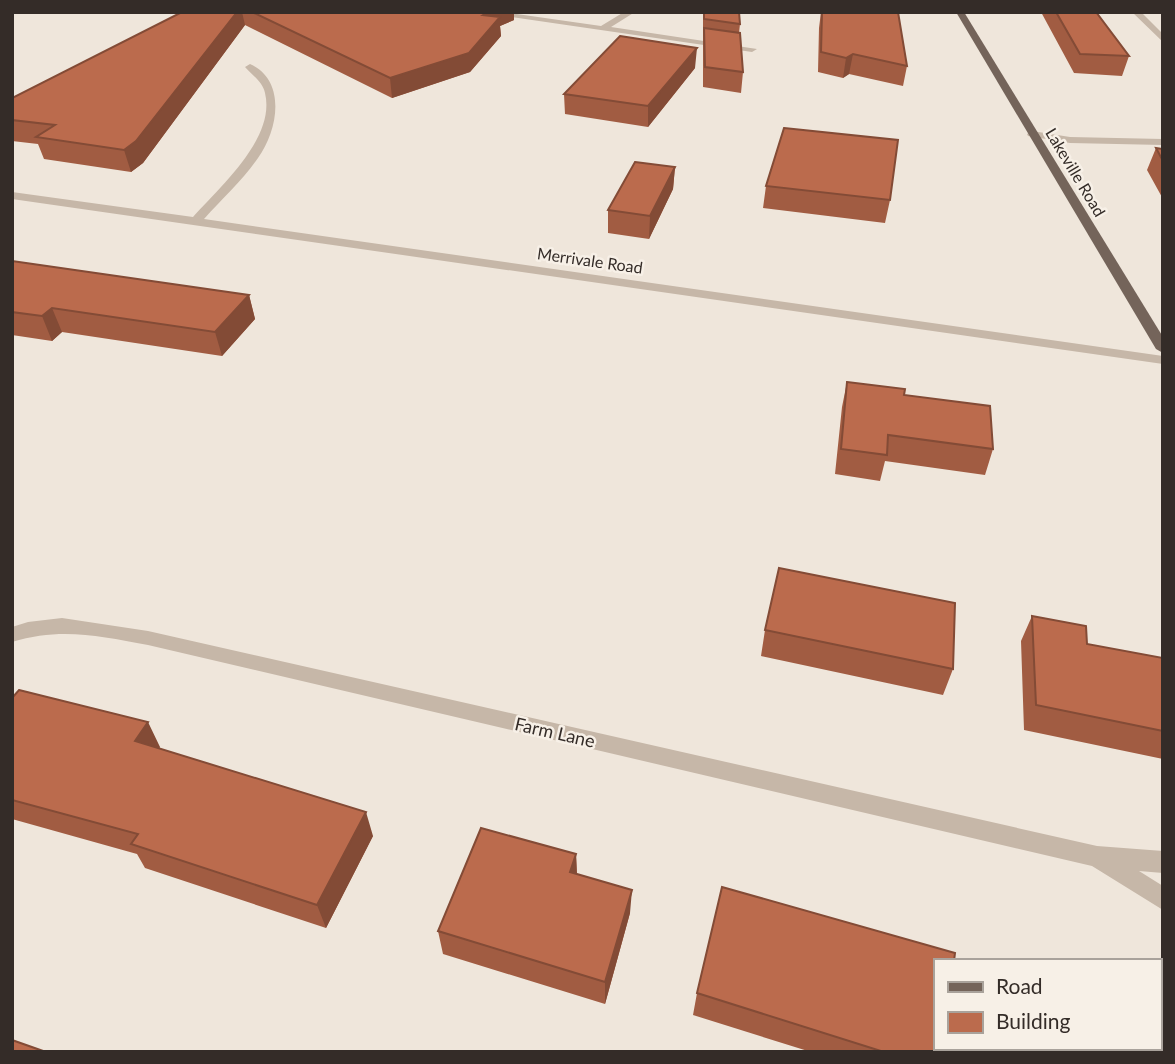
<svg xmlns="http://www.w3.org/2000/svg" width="1175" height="1064" font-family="Lato,sans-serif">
  <rect width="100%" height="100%" fill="#efe6db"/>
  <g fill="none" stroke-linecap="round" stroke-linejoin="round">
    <path fill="#c6b7a8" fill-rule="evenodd" d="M 478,12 L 503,12 L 601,26 L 624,12 L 635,12 L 611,27 L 757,49 L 752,52 Z
      M 1132,12 L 1141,12 L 1163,34 L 1163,42 Z
      M 250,64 C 287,81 278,130 258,158 C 243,180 222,199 204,219 L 1163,356 L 1163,364 L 12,199 L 12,192 L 193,217 C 220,187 276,138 265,93 C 263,82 252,75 245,67 Z
      M 1032,131 L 1070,137 L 1163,139 L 1163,145 L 1070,143 L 1028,136 L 1027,134 Z
      M 62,618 L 148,631 L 1097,846 L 1163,851 L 1163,873 L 1139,871 L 1163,886 L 1163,910 L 1092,866 L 148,645 C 99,636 61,627 12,642 L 12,627 L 28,622 Z"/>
    <path fill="#74645a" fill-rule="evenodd" d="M 956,12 L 964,12 L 1163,337 L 1163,353 L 1156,349 Z"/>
  </g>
  <path fill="#a15c42" d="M 171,12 L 514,12 L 514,20 L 500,26 L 501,36 L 470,72 L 392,98 L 245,25 L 143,163 L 131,172 L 44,159 L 38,144 L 12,141 L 12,98 L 180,14 Z
    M 703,12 L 739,12 L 740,24 L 739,33 L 743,72 L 741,93 L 703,87 Z
    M 821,12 L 907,66 L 903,86 L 849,74 L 843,78 L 818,72 L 819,28 Z
    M 1041,12 L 1096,12 L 1129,56 L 1122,76 L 1074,73 Z
    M 695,68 L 648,127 L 565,114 L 564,94 Z
    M 1156,148 L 1163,149 L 1163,199 L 1147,170 Z
    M 675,167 L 673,189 L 649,239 L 608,233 L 608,210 Z
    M 766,186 L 890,200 L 885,223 L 763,208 Z
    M 12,261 L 249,295 L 255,319 L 222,356 L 62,332 L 52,341 L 12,335 Z
    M 847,382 L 904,395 L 993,449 L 985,475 L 885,461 L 880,481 L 835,474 L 842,407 Z
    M 1032,616 L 1087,644 L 1163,658 L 1163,759 L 1024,730 L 1021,641 Z
    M 765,630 L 953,669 L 943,695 L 761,656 Z
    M 12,698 L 160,747 L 159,748 L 373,836 L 326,928 L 145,868 L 137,854 L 12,819 Z
    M 576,854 L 577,874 L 630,913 L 605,1004 L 443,954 L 438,931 Z
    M 697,993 L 949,1052 L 811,1052 L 693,1015 Z
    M 1040,1048 L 1159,1048 L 1163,1052 L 1040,1052 Z"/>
  <path fill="#834b36" d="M 237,12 L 242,12 L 245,25 L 143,163 L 131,172 L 124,150 Z
    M 488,12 L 514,12 L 514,20 L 500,26 L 501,36 L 470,72 L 392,98 L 390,78 L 483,15 Z
    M 697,48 L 695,68 L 648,127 L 648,106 Z
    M 853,54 L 849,74 L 843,78 L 846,58 Z
    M 675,167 L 673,189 L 649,239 L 650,216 Z
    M 249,295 L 255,319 L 222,356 L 215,332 Z
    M 52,308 L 62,332 L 52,341 L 42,316 Z
    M 148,722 L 160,747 L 148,766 L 135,741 Z
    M 366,812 L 373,836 L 326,928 L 317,905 Z
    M 576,854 L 577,878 L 570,872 Z
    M 632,890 L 630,913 L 605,1004 L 605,982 Z"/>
  <path fill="#bb6b4d" stroke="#834b36" stroke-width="2" d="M 182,12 L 237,12 L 136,141 L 124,150 L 36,137 L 55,125 L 12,120 L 12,98 Z
    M 252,12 L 488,12 L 483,15 L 500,17 L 469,53 L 390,78 Z
    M 704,12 L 739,12 L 740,24 L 704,19 Z
    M 822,12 L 898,12 L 907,66 L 853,54 L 846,58 L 821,52 Z
    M 1056,12 L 1096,12 L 1129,56 L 1080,54 Z
    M 704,28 L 740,33 L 743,72 L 705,67 Z
    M 620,36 L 697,48 L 648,106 L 564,94 Z
    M 784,128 L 898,140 L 890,200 L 766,186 Z
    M 1156,148 L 1163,149 L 1163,161 Z
    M 635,162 L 675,167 L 650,216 L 608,210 Z
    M 12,261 L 249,295 L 215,332 L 52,308 L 42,316 L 12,312 Z
    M 847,382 L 905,389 L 904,395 L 990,406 L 993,449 L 888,435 L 887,455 L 841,449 Z
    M 779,568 L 955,603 L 953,669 L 765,630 Z
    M 1032,616 L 1086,626 L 1087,644 L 1163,658 L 1163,731 L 1036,705 Z
    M 19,690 L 148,722 L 135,741 L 366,812 L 317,905 L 131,844 L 138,834 L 12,800 L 12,698 Z
    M 481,828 L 576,854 L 570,872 L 632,890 L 605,982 L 438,931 Z
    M 722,887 L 955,953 L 954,961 L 935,961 L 935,1048 L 949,1048 L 949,1052 L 884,1052 L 697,993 Z
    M 12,1040 L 46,1052 L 12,1052 Z
    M 1159,1040 L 1163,1041 L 1163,1052 L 1057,1052 L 1057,1048 L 1159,1048 Z"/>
  <g text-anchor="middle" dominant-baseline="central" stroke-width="5" stroke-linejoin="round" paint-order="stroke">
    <g font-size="16" fill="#342c28" stroke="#f7f0e7">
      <text transform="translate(1076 172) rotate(59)">Lakeville Road</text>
      <text transform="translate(590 260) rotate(8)">Merrivale Road</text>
    </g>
    <g font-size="18" fill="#342c28" stroke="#f7f0e7">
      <text transform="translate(555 732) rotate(13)">Farm Lane</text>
    </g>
  </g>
  <rect width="1175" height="1064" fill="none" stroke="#342c28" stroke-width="28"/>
  <rect x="934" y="959" width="228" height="91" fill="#f7f0e7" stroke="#a9a29b" stroke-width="2"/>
  <rect x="948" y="982" width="35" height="10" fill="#74645a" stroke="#a9a29b" stroke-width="2"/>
  <text x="996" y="994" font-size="21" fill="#342c28">Road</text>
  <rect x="948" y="1012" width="35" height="21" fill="#bb6b4d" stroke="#a9a29b" stroke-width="2"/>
  <text x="996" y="1029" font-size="21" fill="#342c28">Building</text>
</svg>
